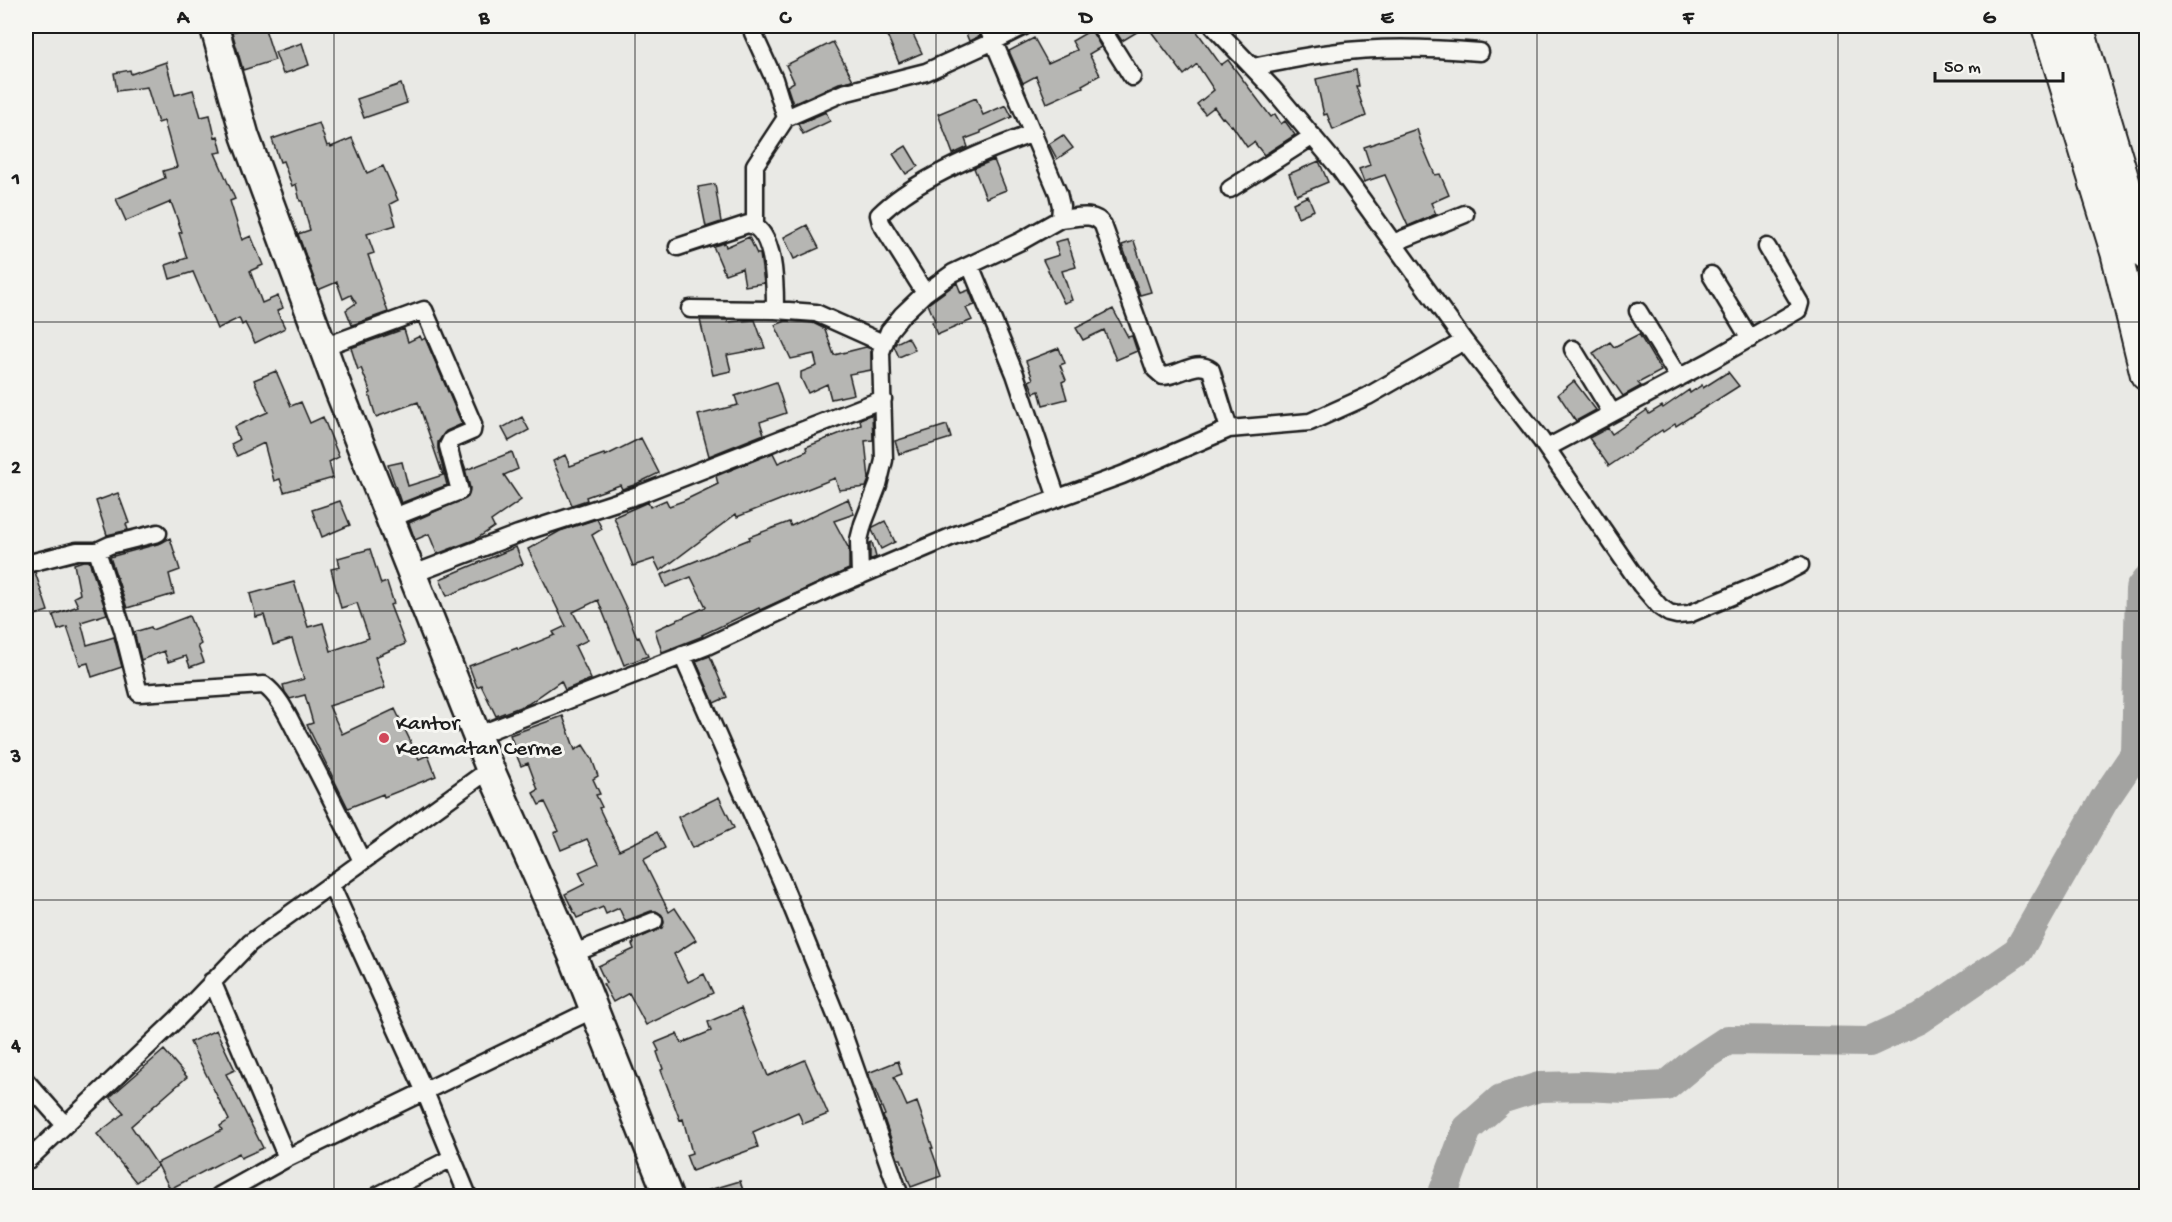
<svg xmlns="http://www.w3.org/2000/svg" width="2172" height="1222" font-family="'Gochi Hand',sans-serif">
  <rect width="100%" height="100%" fill="#e9e9e5"/>
  <filter id="ink" filterUnits="userSpaceOnUse"><feTurbulence type="fractalNoise" baseFrequency=".0167" numOctaves="2"/><feDisplacementMap in="SourceGraphic" scale="12" xChannelSelector="R" yChannelSelector="G"/><feConvolveMatrix kernelMatrix="1 2 1 2 8 2 1 2 1" color-interpolation-filters="sRGB"/></filter>
  <g filter="url(#ink)">
    <g fill="none" stroke-linecap="round" stroke-linejoin="round">
      <path stroke="#a3a3a1" stroke-width="30" d="M 1442,1196 L 1467,1129 L 1501,1099 L 1539,1087 L 1585,1086 L 1626,1088 L 1666,1086 L 1696,1061 L 1728,1040 L 1869,1042 L 1919,1019 L 2018,951 L 2104,800 L 2136,753 L 2140,589 L 2146,581"/>
    </g>
    <path fill="#b6b6b3" stroke="#1c1c1c" stroke-width="1.5" d="M 254,26 L 264,26 L 275,60 L 243,70 L 232,32 Z
      M 885,26 L 909,26 L 922,53 L 899,63 L 887,35 L 889,34 Z
      M 963,26 L 977,26 L 980,36 L 969,41 Z
      M 1112,26 L 1147,26 L 1122,41 Z
      M 1147,26 L 1193,26 L 1221,65 L 1228,60 L 1271,117 L 1275,114 L 1281,124 L 1285,121 L 1295,135 L 1264,155 L 1254,142 L 1247,147 L 1232,125 L 1231,126 L 1223,117 L 1222,118 L 1214,107 L 1205,114 L 1197,104 L 1214,90 L 1197,64 L 1184,75 Z
      M 1091,30 L 1101,47 L 1089,54 L 1100,75 L 1082,85 L 1083,87 L 1047,103 L 1036,76 L 1023,83 L 1009,51 L 1034,38 L 1048,63 L 1077,50 L 1072,41 Z
      M 833,42 L 853,80 L 839,83 L 793,104 L 787,86 L 794,82 L 786,65 Z
      M 302,43 L 309,65 L 283,74 L 275,52 Z
      M 166,62 L 175,95 L 193,90 L 201,117 L 210,115 L 215,137 L 218,136 L 222,152 L 215,153 L 235,199 L 230,201 L 242,240 L 251,236 L 263,265 L 250,271 L 262,303 L 278,296 L 283,308 L 277,311 L 285,328 L 255,343 L 245,323 L 242,325 L 239,318 L 217,329 L 193,272 L 170,279 L 166,265 L 187,258 L 179,233 L 182,232 L 171,202 L 126,221 L 116,199 L 165,178 L 163,171 L 177,167 L 164,121 L 158,123 L 147,87 L 117,91 L 114,73 L 130,70 L 131,74 Z
      M 1356,70 L 1359,86 L 1356,86 L 1366,116 L 1333,130 L 1327,114 L 1324,115 L 1316,79 Z
      M 401,84 L 407,103 L 364,118 L 357,99 Z
      M 976,98 L 983,115 L 1006,105 L 1012,117 L 981,131 L 981,133 L 965,139 L 968,147 L 953,154 L 938,114 Z
      M 826,112 L 830,121 L 803,134 L 798,124 Z
      M 319,123 L 327,146 L 330,145 L 331,147 L 352,138 L 367,173 L 383,166 L 398,200 L 390,204 L 396,225 L 367,234 L 374,253 L 368,255 L 388,312 L 352,325 L 346,310 L 356,303 L 351,295 L 343,299 L 337,282 L 318,290 L 298,234 L 310,230 L 302,201 L 300,201 L 296,184 L 292,186 L 283,161 L 280,162 L 272,139 Z
      M 1417,129 L 1421,142 L 1435,175 L 1440,174 L 1449,195 L 1431,203 L 1436,214 L 1408,226 L 1385,175 L 1364,182 L 1359,169 L 1370,165 L 1364,147 Z
      M 1063,135 L 1073,148 L 1057,159 L 1049,144 Z
      M 906,146 L 918,166 L 906,174 L 893,154 Z
      M 994,160 L 1006,190 L 986,198 L 974,168 Z
      M 1319,161 L 1328,182 L 1297,195 L 1289,174 Z
      M 715,184 L 721,222 L 706,227 L 698,187 Z
      M 1308,196 L 1314,210 L 1298,217 L 1293,203 Z
      M 807,225 L 819,248 L 794,259 L 784,237 Z
      M 749,237 L 757,254 L 760,254 L 764,283 L 745,286 L 742,268 L 725,274 L 713,246 L 725,243 L 726,247 Z
      M 1067,239 L 1076,267 L 1062,271 L 1072,300 L 1064,303 L 1043,260 L 1059,255 L 1055,242 Z
      M 1134,241 L 1151,292 L 1140,295 L 1122,245 Z
      M 957,283 L 961,293 L 969,290 L 975,305 L 966,308 L 972,320 L 937,335 L 932,322 L 935,321 L 928,304 Z
      M 1113,309 L 1128,337 L 1132,336 L 1137,351 L 1116,360 L 1104,330 L 1083,340 L 1076,328 Z
      M 700,320 L 728,320 L 728,322 L 755,320 L 765,348 L 727,355 L 731,371 L 713,375 Z
      M 786,321 L 813,323 L 825,329 L 834,355 L 866,347 L 871,349 L 871,370 L 849,374 L 854,394 L 831,399 L 827,384 L 808,393 L 801,378 L 801,372 L 817,366 L 814,354 L 791,359 L 775,325 Z
      M 404,329 L 408,342 L 420,336 L 422,340 L 425,338 L 462,424 L 446,431 L 438,442 L 438,449 L 447,485 L 401,503 L 388,465 L 402,462 L 408,486 L 443,475 L 418,402 L 376,417 L 369,394 L 371,393 L 361,368 L 358,370 L 351,348 Z
      M 1639,334 L 1661,371 L 1638,383 L 1641,386 L 1623,396 L 1593,353 L 1610,342 L 1614,347 Z
      M 908,337 L 915,350 L 899,357 L 894,346 L 896,343 Z
      M 1059,348 L 1065,363 L 1060,365 L 1066,380 L 1062,382 L 1067,399 L 1043,405 L 1039,391 L 1034,393 L 1029,381 L 1033,379 L 1026,361 Z
      M 276,371 L 291,406 L 301,402 L 310,423 L 323,417 L 339,457 L 329,462 L 333,478 L 284,492 L 280,479 L 274,481 L 264,443 L 237,456 L 231,444 L 239,440 L 234,427 L 268,412 L 254,380 Z
      M 1728,372 L 1739,386 L 1676,426 L 1675,424 L 1663,432 L 1662,430 L 1609,466 L 1589,438 L 1608,428 L 1612,434 L 1647,410 L 1649,414 L 1662,406 L 1663,408 L 1689,390 L 1690,393 L 1702,385 L 1703,388 Z
      M 1574,381 L 1596,410 L 1576,421 L 1558,394 Z
      M 776,382 L 786,413 L 760,422 L 764,434 L 709,456 L 698,415 L 738,405 L 735,396 Z
      M 872,414 L 873,440 L 865,441 L 869,479 L 866,487 L 839,490 L 835,478 L 737,517 L 736,514 L 660,571 L 654,559 L 633,566 L 614,517 L 648,502 L 650,507 L 666,500 L 669,506 L 683,501 L 718,484 L 716,476 L 773,453 L 778,463 L 807,451 L 806,447 L 861,425 L 860,419 Z
      M 522,417 L 529,430 L 509,441 L 502,428 Z
      M 947,425 L 951,438 L 899,454 L 895,441 Z
      M 641,438 L 659,473 L 634,485 L 622,489 L 620,485 L 586,497 L 587,500 L 572,505 L 553,461 L 565,455 L 570,466 L 604,454 L 605,456 Z
      M 512,452 L 518,469 L 504,475 L 521,500 L 491,521 L 494,527 L 476,539 L 437,554 L 429,534 L 415,540 L 409,523 L 468,497 L 470,488 L 463,461 L 466,470 Z
      M 118,493 L 129,523 L 126,524 L 128,530 L 107,535 L 96,501 Z
      M 848,499 L 854,514 L 834,521 L 849,549 L 849,569 L 760,610 L 759,608 L 702,635 L 703,636 L 662,652 L 655,630 L 706,607 L 691,577 L 666,587 L 661,575 L 750,539 L 749,537 L 789,522 L 791,526 Z
      M 340,501 L 350,525 L 322,537 L 312,510 Z
      M 597,519 L 602,529 L 592,535 L 626,608 L 637,638 L 639,637 L 648,656 L 624,665 L 598,600 L 573,612 L 588,640 L 575,646 L 591,679 L 565,690 L 561,681 L 528,704 L 496,716 L 481,685 L 477,687 L 469,666 L 517,648 L 518,650 L 555,635 L 553,632 L 566,626 L 528,549 L 560,531 Z
      M 885,521 L 895,542 L 881,549 L 872,530 L 873,527 Z
      M 170,538 L 180,570 L 169,574 L 174,594 L 127,608 L 110,557 L 161,543 Z
      M 872,542 L 876,557 L 870,560 L 870,543 Z
      M 516,547 L 523,564 L 447,596 L 440,579 Z
      M 370,549 L 381,584 L 387,582 L 394,604 L 390,605 L 405,644 L 375,657 L 385,688 L 329,706 L 342,734 L 395,709 L 419,759 L 428,755 L 436,776 L 384,797 L 383,794 L 348,808 L 307,725 L 313,723 L 305,695 L 290,699 L 285,692 L 283,685 L 304,679 L 292,639 L 273,645 L 264,615 L 256,617 L 250,594 L 294,582 L 308,627 L 323,623 L 331,651 L 369,638 L 357,603 L 341,608 L 331,569 L 340,567 L 338,558 Z
      M 83,561 L 89,561 L 107,614 L 81,622 L 87,645 L 114,637 L 122,667 L 92,677 L 88,663 L 80,665 L 67,627 L 58,630 L 53,615 L 78,606 L 74,597 L 80,594 L 74,564 Z
      M 35,572 L 48,611 L 32,616 L 26,595 L 26,574 Z
      M 189,616 L 201,644 L 198,646 L 204,662 L 190,667 L 186,656 L 168,662 L 164,651 L 141,660 L 134,632 L 151,627 L 152,630 Z
      M 710,656 L 727,697 L 714,703 L 696,661 Z
      M 563,716 L 575,750 L 583,745 L 592,759 L 598,776 L 593,779 L 600,794 L 596,795 L 602,807 L 599,808 L 619,850 L 657,832 L 665,848 L 643,860 L 669,912 L 675,908 L 696,940 L 674,954 L 688,982 L 704,974 L 713,993 L 646,1025 L 629,993 L 613,1002 L 603,984 L 606,983 L 598,966 L 634,949 L 632,944 L 634,943 L 633,941 L 662,928 L 664,923 L 663,917 L 656,911 L 651,911 L 625,921 L 619,908 L 606,914 L 603,907 L 577,918 L 565,894 L 585,884 L 579,872 L 599,863 L 587,839 L 561,850 L 554,833 L 559,831 L 545,802 L 539,805 L 533,793 L 538,790 L 528,763 L 521,766 L 516,754 L 517,753 L 510,735 Z
      M 719,797 L 734,828 L 692,848 L 678,817 Z
      M 741,1008 L 768,1076 L 805,1060 L 828,1114 L 803,1124 L 798,1112 L 753,1132 L 758,1147 L 692,1171 L 686,1155 L 692,1153 L 683,1119 L 680,1120 L 661,1070 L 663,1069 L 657,1052 L 659,1051 L 655,1043 L 677,1034 L 682,1043 L 711,1031 L 708,1022 Z
      M 216,1030 L 235,1070 L 226,1074 L 263,1148 L 241,1158 L 239,1153 L 170,1189 L 157,1163 L 222,1130 L 220,1126 L 229,1120 L 190,1042 Z
      M 164,1050 L 187,1077 L 131,1126 L 158,1166 L 136,1182 L 97,1134 L 124,1113 L 110,1097 Z
      M 898,1061 L 902,1074 L 894,1077 L 907,1106 L 917,1102 L 933,1148 L 931,1148 L 941,1176 L 911,1187 L 901,1159 L 898,1159 L 883,1116 L 885,1115 L 868,1073 Z
      M 740,1181 L 745,1197 L 700,1197 L 699,1193 Z"/>
    <g fill="none" stroke-linecap="round" stroke-linejoin="round">
      <g stroke="#1c1c1c" stroke-width="21">
        <path id="minor" d="M 753,26 L 753,33 L 774,79 L 786,118
          M 1100,26 L 1132,77
          M 1213,26 L 1272,88 L 1339,168 L 1464,341 L 1541,440 L 1641,585 L 1660,607 L 1669,613 L 1677,615 L 1689,614 L 1777,577 L 1800,565
          M 1253,67 C 1279,62 1305,56 1331,53 C 1379,46 1431,48 1480,52
          M 1230,189 L 1313,136
          M 1060,219 C 1075,218 1094,211 1103,225 L 1155,369 L 1163,376 C 1179,376 1196,359 1211,370 L 1229,429
          M 755,225 L 755,165 L 786,118 L 843,93 L 926,72 L 994,41 L 1024,26
          M 1393,243 L 1465,214
          M 678,247 L 748,224 C 776,229 775,288 775,310
          M 970,265 L 1015,374 L 1057,498
          M 1711,275 L 1750,339
          M 925,293 L 881,223 L 879,215 C 915,179 986,150 1034,133
          M 690,309 L 775,310 L 816,313 L 883,343
          M 1638,311 L 1679,378
          M 323,347 L 424,310 L 473,424 L 472,431 L 451,440 L 448,446 L 460,491 L 389,519
          M 1573,349 L 1612,413
          M 1547,448 L 1712,360 L 1798,310 L 1800,303 L 1767,247
          M 97,551 L 110,545 L 158,533
          M 26,564 L 77,551 L 97,551 L 123,630 L 139,693 L 264,685 C 281,697 290,721 300,739 C 322,779 342,820 362,861
          M 411,575 L 518,534 L 638,495 L 883,399
          M 860,576 L 859,540 L 863,524 L 878,485 L 884,460 L 881,352 L 889,331 L 902,315 L 925,293 L 953,273 L 1021,241 L 1060,219 L 1061,206 L 1058,193 L 987,26
          M 682,655 L 782,882 L 841,1028 L 900,1196
          M 478,735 L 707,646 L 833,587 L 953,536 L 1122,475 L 1229,429 L 1310,422 L 1368,396 L 1464,341
          M 331,885 L 425,1092 L 468,1196
          M 572,954 L 654,921
          M 212,981 L 287,1158
          M 26,1081 L 64,1124
          M 26,1162 L 177,1019 L 250,943 L 490,769
          M 219,1196 L 287,1158 L 594,1009
          M 377,1196 L 452,1158"/>
      </g>
      <g stroke="#1c1c1c" stroke-width="32">
        <path id="trunk" d="M 214,26 L 245,136 L 339,391 L 490,769 L 572,954 L 668,1196"/>
      </g>
      <g stroke="#1c1c1c" stroke-width="34">
        <path id="motorway" d="M 2047,26 L 2116,252 L 2146,375
          M 2078,26 L 2146,255"/>
      </g>
      <use href="#minor" stroke="#f6f6f2" stroke-width="16"/>
      <use href="#trunk" stroke="#f6f6f2" stroke-width="27"/>
      <use href="#motorway" stroke="#f6f6f2" stroke-width="30"/>
    </g>
  </g>
  <path fill="none" stroke="#1c1c1c" stroke-width="1.5" stroke-opacity="0.55" d="M 334,26 L 334,1196M 635,26 L 635,1196M 936,26 L 936,1196M 1236,26 L 1236,1196M 1537,26 L 1537,1196M 1838,26 L 1838,1196M 26,322 L 2146,322M 26,611 L 2146,611M 26,900 L 2146,900"/>
  <circle fill="#d1495b" stroke="#f6f6f2" stroke-width="2" cx="384" cy="738" r="6"/>
  <g text-anchor="middle" dominant-baseline="central" stroke-width="6" stroke-linejoin="round" paint-order="stroke">
    <g font-size="22" fill="#1c1c1c" stroke="#f6f6f2" text-anchor="start">
      <text x="396" y="725">Kantor<tspan x="396" dy="25">Kecamatan Cerme</tspan></text>
    </g>
  </g>
  <rect width="2172" height="1222" fill="none" stroke="#f6f6f2" stroke-width="66"/>
  <path d="M1935 72v9h128v-9" fill="none" stroke="#1c1c1c" stroke-width="3"/>
  <text x="1944" y="72" font-size="18" fill="#1c1c1c" stroke="#f6f6f2" stroke-width="4.5" paint-order="stroke">50 m</text>
  <rect x="33" y="33" width="2106" height="1156" fill="none" stroke="#1c1c1c" stroke-width="2"/>
  <g font-size="20" text-anchor="middle" font-weight="bold" fill="#1c1c1c">
    <text x="183" y="23">A</text>
    <text x="484" y="23">B</text>
    <text x="785" y="23">C</text>
    <text x="1086" y="23">D</text>
    <text x="1387" y="23">E</text>
    <text x="1688" y="23">F</text>
    <text x="1989" y="23">G</text>
    <text x="16" y="184">1</text>
    <text x="16" y="473">2</text>
    <text x="16" y="762">3</text>
    <text x="16" y="1051">4</text>
  </g>
</svg>
